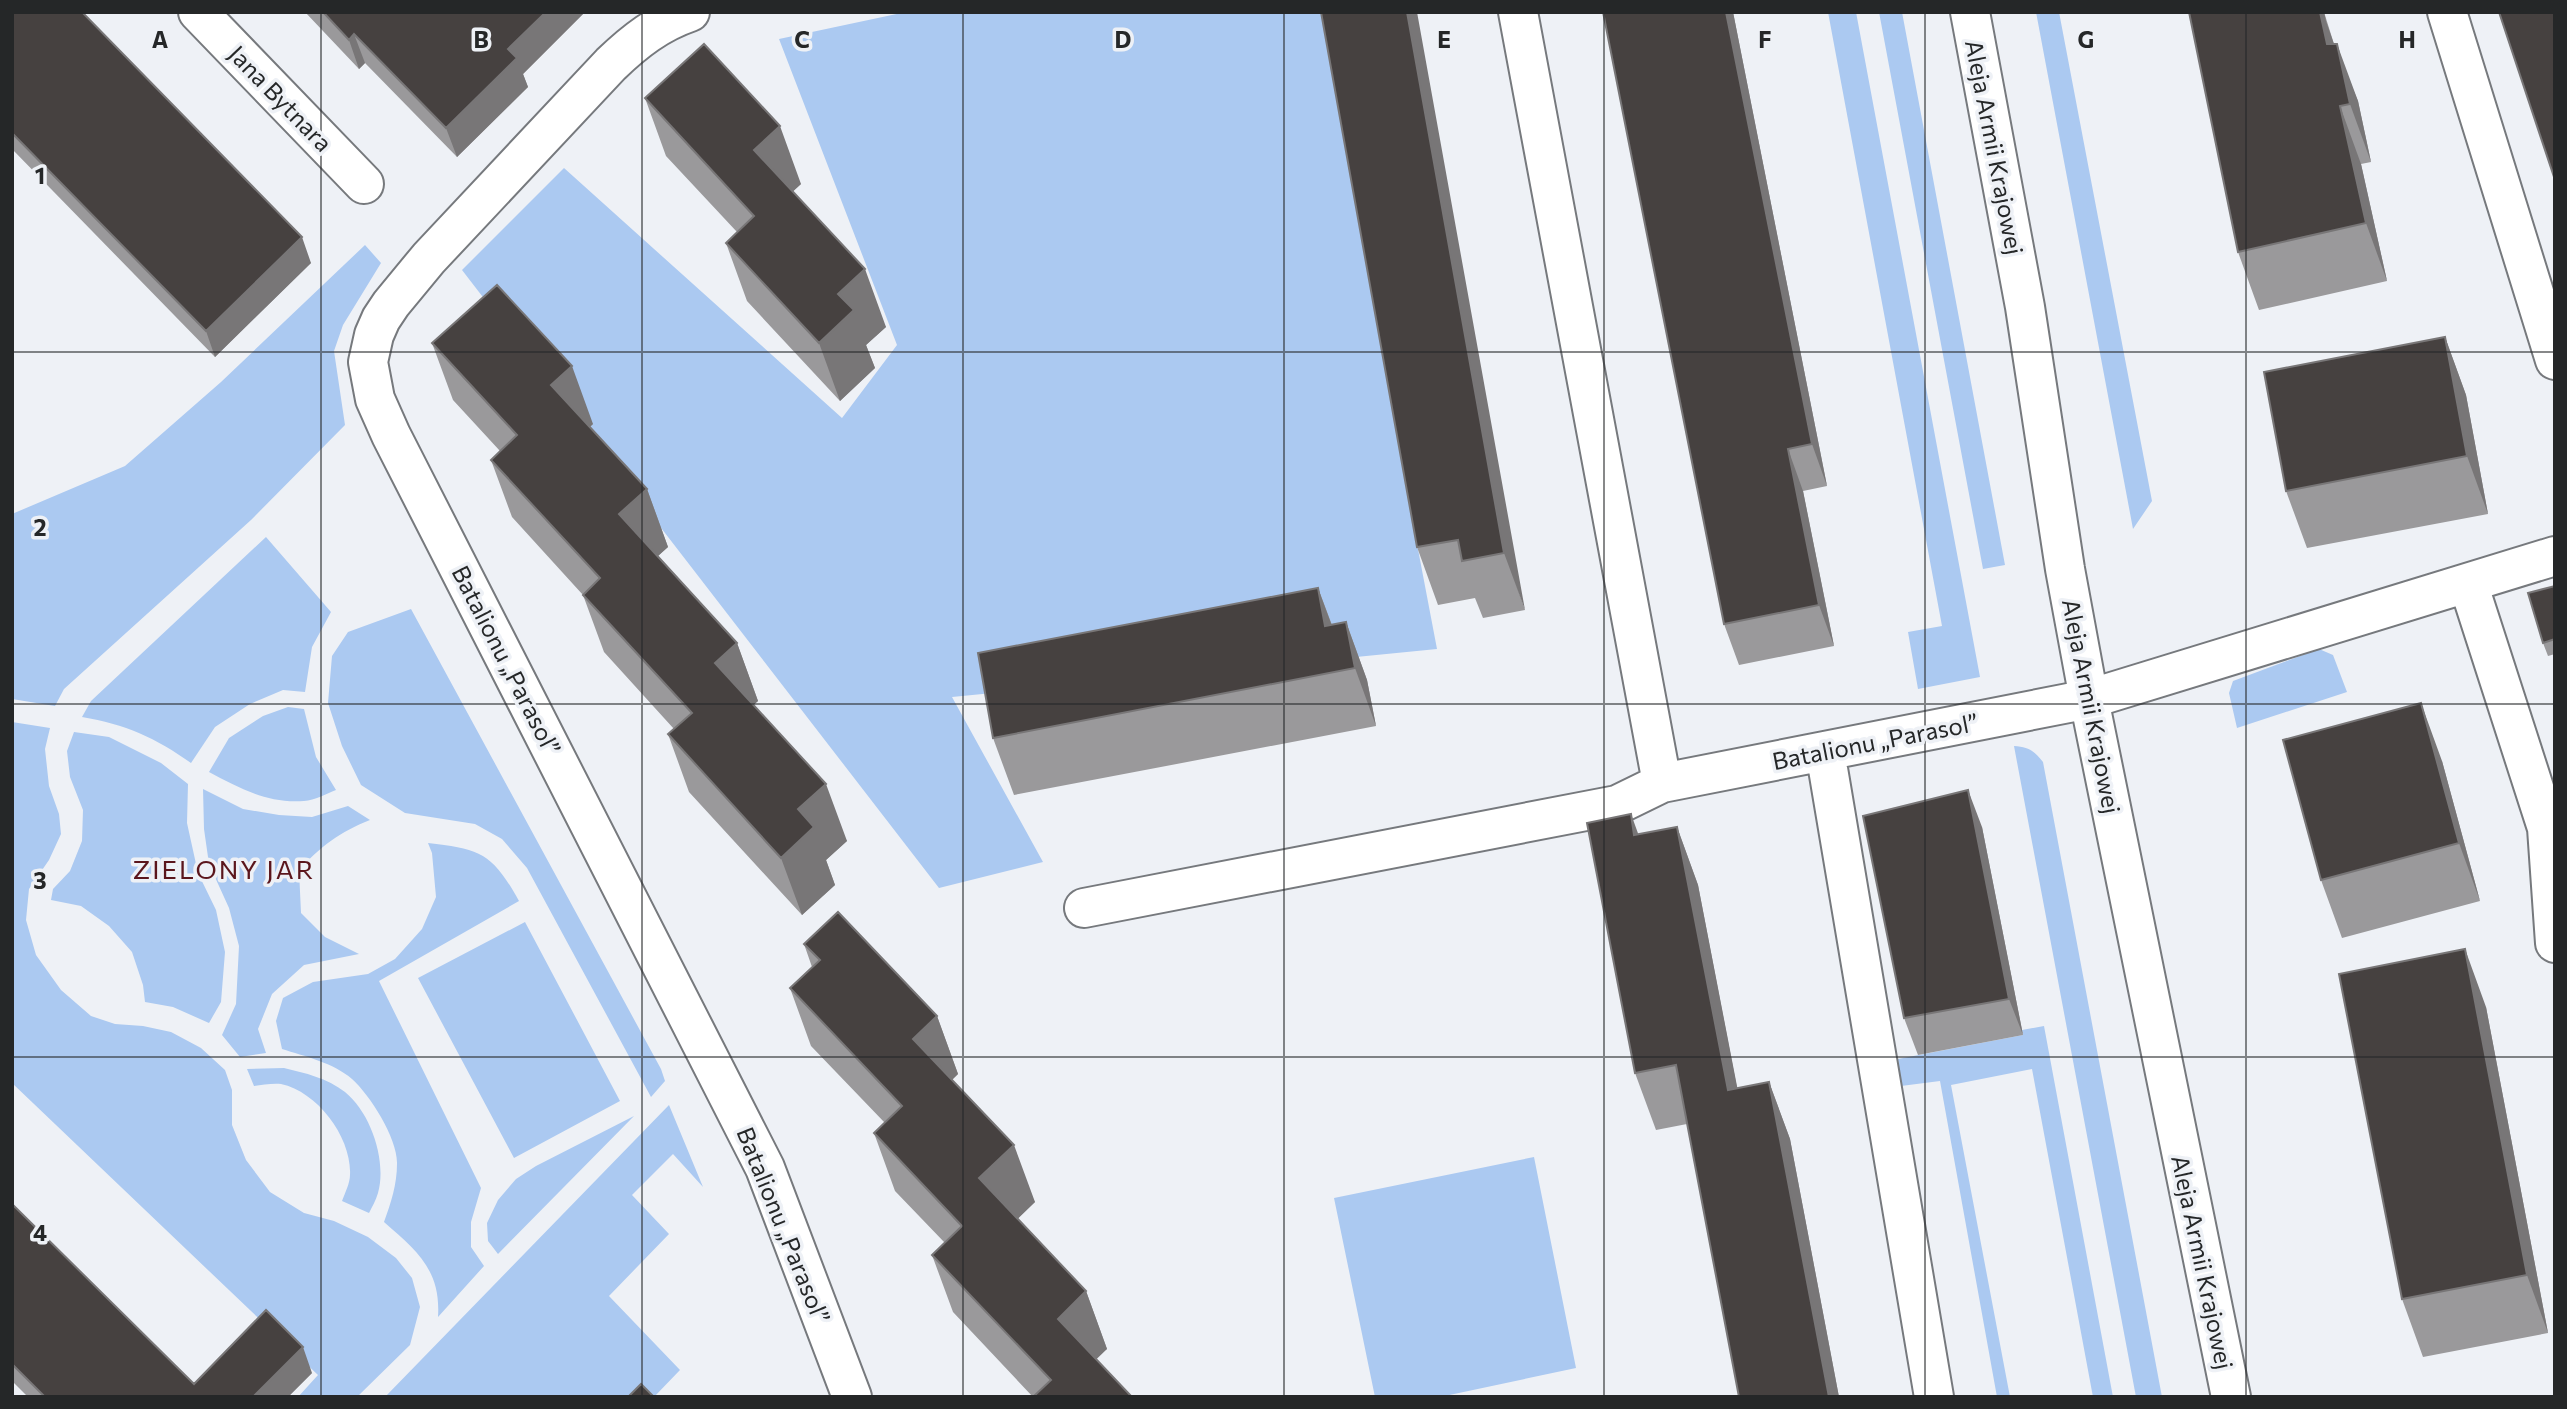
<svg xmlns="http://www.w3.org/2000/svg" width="2567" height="1409" font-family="Commissioner,sans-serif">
  <rect width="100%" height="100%" fill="#eef1f6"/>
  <path fill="#abc9f1" d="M 906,12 L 1332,12 L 1413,523 L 1437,649 L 952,697 L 1043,862 L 939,888 L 462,270 L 564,168 L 842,418 L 897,345 L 779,39 Z
    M 1828,12 L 1856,12 L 1980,677 L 1918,689 L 1908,632 L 1942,626 Z
    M 1879,12 L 1902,12 L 2005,565 L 1983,569 Z
    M 2036,12 L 2059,12 L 2152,501 L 2133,529 Z
    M 365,245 L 381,263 L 343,325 L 334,351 L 345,425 L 251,520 L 64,689 L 55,706 L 12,699 L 12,514 L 125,466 L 221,382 Z
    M 266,537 L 331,612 L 312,647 L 305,692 L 283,690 L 250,704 L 215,727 L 191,763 C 156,738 125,724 82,717 L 91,701 Z
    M 411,609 L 661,1069 L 665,1081 L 651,1097 L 527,868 L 502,839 L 475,824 L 405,813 L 361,785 L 342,746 L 328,703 L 332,656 L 348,632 Z
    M 2319,649 L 2333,655 L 2347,692 L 2237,728 L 2229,693 L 2233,681 Z
    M 288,707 L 304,709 L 316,757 L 336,790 C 326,794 315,800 304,801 C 268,804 239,788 209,772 L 229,738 L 263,716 Z
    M 12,722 L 50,728 L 45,749 L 49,786 L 59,814 L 61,834 L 49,860 L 29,889 L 26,920 L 36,955 L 61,990 L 91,1016 L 115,1024 L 143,1026 L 171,1032 L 201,1048 L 225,1070 L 232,1090 L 232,1125 L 246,1160 L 270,1192 L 304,1213 L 334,1221 L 368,1237 L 396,1258 L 412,1278 L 420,1307 L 410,1345 L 357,1397 L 298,1397 L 318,1375 L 12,1083 Z
    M 74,732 L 109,737 L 161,763 L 188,784 L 187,823 L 198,873 L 216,910 L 225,952 L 221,1002 L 209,1023 L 173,1007 L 145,1002 L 143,985 L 132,952 L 109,926 L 81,906 L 51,900 L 53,889 L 70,871 L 82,841 L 83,810 L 70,777 L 67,751 Z
    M 2014,746 C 2029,747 2034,751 2043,762 L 2162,1397 L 2136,1397 Z
    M 203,789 L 243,809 L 279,815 L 312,817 L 348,806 L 370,820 C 340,832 321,846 299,870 L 301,913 L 325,937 L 359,954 L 304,965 L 272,994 L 258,1029 L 266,1053 L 240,1057 L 222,1035 L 236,1004 L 239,946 L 229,908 L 209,864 L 204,829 Z
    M 428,843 C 481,849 492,853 519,901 L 379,981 L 481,1188 L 471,1222 L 471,1247 L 484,1266 L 438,1317 C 441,1270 417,1251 384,1222 C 391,1203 397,1184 397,1164 C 398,1139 370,1095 352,1079 C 334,1063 304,1056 282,1049 L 276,1021 L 283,998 L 313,982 L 368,974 L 395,959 L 422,929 L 436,897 L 432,853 Z
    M 525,922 L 620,1101 L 514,1158 L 418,978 Z
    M 2044,1026 L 2113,1397 L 2093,1397 L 2032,1069 L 1951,1085 L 2010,1397 L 1997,1397 L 1940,1081 L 1901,1086 L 1898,1059 L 2023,1035 L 2022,1030 Z
    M 284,1068 C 305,1073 327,1078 345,1092 C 371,1113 387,1161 378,1193 C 376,1200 372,1207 369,1213 L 342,1201 C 345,1193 350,1183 350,1175 C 352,1138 318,1092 281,1084 C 273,1083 262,1085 254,1086 L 247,1069 Z
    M 669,1105 L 703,1187 L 673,1154 L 632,1195 L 669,1234 L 609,1296 L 680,1370 L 654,1397 L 385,1397 Z
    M 634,1116 L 498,1254 L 488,1241 L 487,1223 L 498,1200 L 516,1179 L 536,1166 Z
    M 1534,1157 L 1576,1368 L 1440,1397 L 1375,1397 L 1334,1198 Z"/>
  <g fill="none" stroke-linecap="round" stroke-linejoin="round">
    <g stroke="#76797d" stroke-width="42">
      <path id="minor" d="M 198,12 L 364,184
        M 690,12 C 658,23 635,41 611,64 L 429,258 L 391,304 L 381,319 L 374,335 L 368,362 L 375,399 L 391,435 L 765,1168 L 852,1397
        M 1518,12 L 1662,783
        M 2447,12 L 2555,360
        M 2468,583 L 2547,828 L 2555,943
        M 1825,751 L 1934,1397
        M 1084,908 L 1617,805 L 1662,783 L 2089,699 L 2555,556"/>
    </g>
    <g stroke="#76797d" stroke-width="42">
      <path id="tertiary" d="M 1970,12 L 2025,307 L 2065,569 L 2089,699 L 2231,1397"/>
    </g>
    <use href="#minor" stroke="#fff" stroke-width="38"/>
    <use href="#tertiary" stroke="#fff" stroke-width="38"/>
  </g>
  <path fill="#9a999b" d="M 12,12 L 311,263 L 215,357 L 12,149 Z
    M 305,12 L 585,12 L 523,74 L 528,87 L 457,157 L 365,63 L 359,69 Z
    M 1321,12 L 1525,610 L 1483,618 L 1475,598 L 1438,605 L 1417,547 Z
    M 1603,12 L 1733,12 L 1827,486 L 1803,491 L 1834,646 L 1739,665 L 1724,624 Z
    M 2189,12 L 2324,12 L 2334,44 L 2358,101 L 2371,162 L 2361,164 L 2387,281 L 2259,310 L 2238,252 Z
    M 645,98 L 801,184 L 792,192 L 886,327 L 866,345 L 875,368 L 840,401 L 747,301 L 726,243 L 737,232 L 666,156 Z
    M 2445,337 L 2466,395 L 2488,514 L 2307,548 L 2286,491 Z
    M 432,343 L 593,424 L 590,427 L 647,489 L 668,547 L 658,556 L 737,643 L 758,701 L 753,705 L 847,841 L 826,860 L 835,885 L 802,915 L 689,792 L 668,734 L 674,729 L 604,652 L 583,595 L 512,517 L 491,460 L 500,451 L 453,400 Z
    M 2555,586 L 2555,654 L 2548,656 L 2543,643 Z
    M 1318,588 L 1332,625 L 1346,622 L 1367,680 L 1376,726 L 1014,795 L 993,738 Z
    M 2442,761 L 2480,901 L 2342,938 L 2321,880 Z
    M 1677,827 L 1698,885 L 1737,1088 L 1769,1082 L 1790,1139 L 1839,1397 L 1739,1397 L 1687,1124 L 1656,1130 L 1635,1073 L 1638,835 Z
    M 1982,827 L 2023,1035 L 1918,1055 L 1904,1018 Z
    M 804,944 L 937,1016 L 958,1074 L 952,1080 L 1035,1202 L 1017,1219 L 1086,1291 L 1107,1349 L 1033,1397 L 953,1312 L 932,1255 L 945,1243 L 895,1191 L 874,1133 L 885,1123 L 811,1046 L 790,988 L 812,967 Z
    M 2486,1007 L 2548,1333 L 2423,1357 L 2402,1299 Z
    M 12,1204 L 194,1384 L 312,1373 L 288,1397 L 28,1397 L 12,1381 Z"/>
  <path fill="#787677" d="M 546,12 L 585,12 L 523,74 L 528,87 L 457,157 L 446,128 L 508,49 Z
    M 1407,12 L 1417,12 L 1525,610 L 1504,553 Z
    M 1726,12 L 1733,12 L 1827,486 L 1812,444 Z
    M 2319,12 L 2324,12 L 2326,21 L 2335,47 L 2327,44 Z
    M 354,34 L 365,63 L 359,69 L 349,40 Z
    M 2337,44 L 2358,101 L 2371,162 L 2350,104 Z
    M 2340,106 L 2361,164 L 2387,281 L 2366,223 Z
    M 780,126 L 801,184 L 775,208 L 754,150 Z
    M 302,237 L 311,263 L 215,357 L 206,331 Z
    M 865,269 L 886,327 L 866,345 L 875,368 L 840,401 L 819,343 L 838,294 Z
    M 2445,337 L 2466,395 L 2488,514 L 2467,456 Z
    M 572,366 L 593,424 L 572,443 L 551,385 Z
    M 1788,449 L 1803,491 L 1834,646 L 1819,605 Z
    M 647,489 L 668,547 L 640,572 L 619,514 Z
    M 1318,588 L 1339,645 L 1325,626 Z
    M 1346,622 L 1367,680 L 1376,726 L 1355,668 Z
    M 737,643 L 758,701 L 736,721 L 715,663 Z
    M 2421,703 L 2442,761 L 2480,901 L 2459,843 Z
    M 826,784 L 847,841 L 826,860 L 835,885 L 802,915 L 781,858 L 798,809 Z
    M 1968,790 L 1982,827 L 2023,1035 L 2009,999 Z
    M 1631,814 L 1652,872 L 1634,835 Z
    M 1677,827 L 1698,885 L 1749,1148 L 1728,1090 Z
    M 2465,949 L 2486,1007 L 2548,1333 L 2527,1275 Z
    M 937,1016 L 958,1074 L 934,1097 L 913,1039 Z
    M 1769,1082 L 1790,1139 L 1839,1397 L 1829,1397 Z
    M 1014,1145 L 1035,1202 L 1000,1236 L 979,1178 Z
    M 1086,1291 L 1107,1349 L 1079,1376 L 1058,1319 Z
    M 303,1347 L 312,1373 L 288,1397 L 253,1397 Z"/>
  <path fill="#464140" stroke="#787677" stroke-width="2" d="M 12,12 L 82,12 L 302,237 L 206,331 L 12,133 Z
    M 323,12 L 546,12 L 508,49 L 517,58 L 446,128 L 354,34 L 349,40 Z
    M 1321,12 L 1407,12 L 1504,553 L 1462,561 L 1458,540 L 1417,547 Z
    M 1603,12 L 1726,12 L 1812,444 L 1788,449 L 1819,605 L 1724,624 Z
    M 2189,12 L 2320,12 L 2327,44 L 2337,44 L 2350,104 L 2340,106 L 2366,223 L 2238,252 Z
    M 2499,12 L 2555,12 L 2555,180 Z
    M 704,44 L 780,126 L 754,150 L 865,269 L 838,294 L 854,310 L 819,343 L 726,243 L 754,216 L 645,98 Z
    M 497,285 L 572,366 L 551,385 L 647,489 L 619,514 L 737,643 L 715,663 L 826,784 L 798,809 L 814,827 L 781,858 L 668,734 L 692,713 L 583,595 L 600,578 L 491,460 L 517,435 L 432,343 Z
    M 2445,337 L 2467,456 L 2286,491 L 2264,372 Z
    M 2555,586 L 2555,639 L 2543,643 L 2528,593 Z
    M 1318,588 L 1325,626 L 1346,622 L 1355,668 L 993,738 L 978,653 Z
    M 2421,703 L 2459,843 L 2321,880 L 2283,740 Z
    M 1968,790 L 2009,999 L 1904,1018 L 1863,816 Z
    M 1631,814 L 1634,835 L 1677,827 L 1728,1090 L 1769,1082 L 1829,1397 L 1739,1397 L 1676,1065 L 1635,1073 L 1587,823 Z
    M 838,912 L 937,1016 L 913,1039 L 1014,1145 L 979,1178 L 1086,1291 L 1058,1319 L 1132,1397 L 1033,1397 L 1051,1380 L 932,1255 L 962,1226 L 874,1133 L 902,1106 L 790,988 L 820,960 L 804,944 Z
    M 2465,949 L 2527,1275 L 2402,1299 L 2339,974 Z
    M 12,1204 L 194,1384 L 266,1310 L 303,1347 L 253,1397 L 45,1397 L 12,1364 Z
    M 641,1384 L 654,1397 L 628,1397 Z"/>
  <path fill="none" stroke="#252728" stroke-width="2" stroke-opacity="0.55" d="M 321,12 L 321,1397M 642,12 L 642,1397M 963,12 L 963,1397M 1284,12 L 1284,1397M 1604,12 L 1604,1397M 1925,12 L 1925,1397M 2246,12 L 2246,1397M 12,352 L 2555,352M 12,704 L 2555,704M 12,1057 L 2555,1057"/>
  <g text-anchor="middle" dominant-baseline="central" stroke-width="7" stroke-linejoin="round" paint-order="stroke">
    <g font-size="24" fill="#252728" stroke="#eef1f6">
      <text transform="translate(281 98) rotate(46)">Jana Bytnara</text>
      <text transform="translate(1995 147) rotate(79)">Aleja Armii Krajowej</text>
      <text transform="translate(507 660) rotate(63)">Batalionu „Parasol”</text>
      <text transform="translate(2092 706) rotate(79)">Aleja Armii Krajowej</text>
      <text transform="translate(1875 741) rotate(-11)">Batalionu „Parasol”</text>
      <text transform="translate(784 1225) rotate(68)">Batalionu „Parasol”</text>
      <text transform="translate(2203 1262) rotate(78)">Aleja Armii Krajowej</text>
    </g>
    <g font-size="26" letter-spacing="2" fill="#5b161c" stroke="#eef1f6">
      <text x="224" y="868">ZIELONY JAR</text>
    </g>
  </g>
  <g font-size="23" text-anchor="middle" font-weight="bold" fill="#252728" stroke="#eef1f6" stroke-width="7" stroke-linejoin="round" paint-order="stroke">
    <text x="160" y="48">A</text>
    <text x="481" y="48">B</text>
    <text x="802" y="48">C</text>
    <text x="1123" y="48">D</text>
    <text x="1444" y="48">E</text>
    <text x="1765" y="48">F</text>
    <text x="2086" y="48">G</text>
    <text x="2407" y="48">H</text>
    <text x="40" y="184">1</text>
    <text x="40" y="536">2</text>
    <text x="40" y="889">3</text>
    <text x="40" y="1241">4</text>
  </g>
  <rect width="2567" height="1409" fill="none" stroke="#252728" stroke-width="28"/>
</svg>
